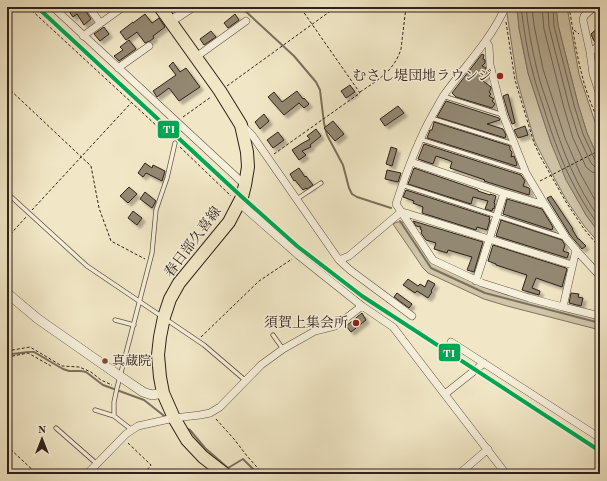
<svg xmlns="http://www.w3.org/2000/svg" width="607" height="481" font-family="'Old Standard TT','Noto Serif JP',serif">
  <defs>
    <filter id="shadow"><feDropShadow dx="3.5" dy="3.5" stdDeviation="1" flood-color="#0004"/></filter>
  </defs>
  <rect width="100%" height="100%" fill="#f1e7c6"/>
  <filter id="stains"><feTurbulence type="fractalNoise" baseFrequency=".005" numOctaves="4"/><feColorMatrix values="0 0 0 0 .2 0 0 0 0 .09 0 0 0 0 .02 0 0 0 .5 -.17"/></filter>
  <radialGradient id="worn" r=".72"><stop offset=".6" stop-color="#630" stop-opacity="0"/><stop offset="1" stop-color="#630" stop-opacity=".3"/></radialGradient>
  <path fill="#d0c5a8" stroke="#7f7360" d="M 506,7 L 517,7 L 519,28 L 528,73 L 551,143 L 586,215 L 600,234 L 600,244 L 585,227 L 567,201 L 546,163 L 535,142 L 517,80 Z
    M 556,7 L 567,7 L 579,74 L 595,122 L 600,133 L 600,162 L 587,133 L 578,104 L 558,25 Z
    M 397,222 L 405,222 L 432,262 L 481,286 L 600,318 L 600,330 L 507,306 L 484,299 L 428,273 L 423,268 L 393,224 Z"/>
  <path fill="#afa48b" stroke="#7b705d" d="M 517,7 L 556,7 L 558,25 L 578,104 L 587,133 L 600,162 L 600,234 L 586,215 L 566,180 L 551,143 L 528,73 L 519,28 Z"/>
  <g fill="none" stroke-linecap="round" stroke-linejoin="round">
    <path stroke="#6e6252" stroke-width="1" d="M 521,7 C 524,29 527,52 533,73 C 536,86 541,99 545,112 C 558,154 573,191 600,227
      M 526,7 C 528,28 532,49 537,70 C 540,84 546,98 550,111 C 562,149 576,187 600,219
      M 532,7 L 534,25 L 543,69 L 565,138 L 580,173 L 600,209
      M 542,7 L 544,29 L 564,108 L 573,138 L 586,167 L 592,172 L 600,174
      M 548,7 L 549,27 L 569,106 L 578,135 L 591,163 L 595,167 L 600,167
      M 553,7 L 554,26 L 574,105 L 583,134 L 595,160 L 597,162 L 600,162"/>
    <path stroke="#7b705d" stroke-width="2" d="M 241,7 L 294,56 L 316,82 L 320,90 L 324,123 L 327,135 L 343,165 L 349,188 L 352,194 L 357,197 L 391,208
      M 400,221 L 431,268 L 485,293 L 600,323
      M 7,354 C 16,355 25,351 34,352 L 63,369 L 69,371 L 81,371 L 86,372 L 103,385 L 144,400 L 163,415 L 167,418
      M 185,428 L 190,430 L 205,448 L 228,468 L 243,459 L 258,474"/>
  </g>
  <path fill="#938872" stroke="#2e2118" filter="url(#shadow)" d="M 72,7 L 84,7 L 85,10 L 91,19 L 84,25 L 77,14 L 73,17 L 68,10 Z
    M 145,14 L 152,23 L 159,18 L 165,27 L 153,36 L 154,38 L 150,41 L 145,43 L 137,32 L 126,40 L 120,32 L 133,22 L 133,23 Z
    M 235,14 L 239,20 L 228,28 L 224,23 Z
    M 600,26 L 600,40 L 595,42 L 593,39 L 591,34 Z
    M 104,27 L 109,34 L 100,41 L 94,34 Z
    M 211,31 L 216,37 L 204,45 L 200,39 Z
    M 129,40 L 136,49 L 119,61 L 114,56 L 123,50 L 120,47 Z
    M 482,54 L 484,55 L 483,59 L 485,60 L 485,63 L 482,66 L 486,68 L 487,74 L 483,81 L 491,87 L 491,89 L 489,92 L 491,94 L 489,96 L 494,99 L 492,101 L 495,104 L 492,108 L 456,97 L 452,93 Z
    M 173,62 L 180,72 L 186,68 L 200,87 L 179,101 L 169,88 L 157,97 L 153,91 L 176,75 L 169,66 Z
    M 350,85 L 355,92 L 346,98 L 341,91 Z
    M 297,91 L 303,99 L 304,98 L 309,104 L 304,108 L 299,103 L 284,115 L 268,97 L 274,92 L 282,102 Z
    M 508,94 L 515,123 L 512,124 L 508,113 L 503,96 Z
    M 446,101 L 499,118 L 500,120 L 487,124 L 503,129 L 506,135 L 505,138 L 437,117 Z
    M 398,106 L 404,113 L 385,126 L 380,119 Z
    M 264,114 L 269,121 L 260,129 L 255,122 Z
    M 333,121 L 344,134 L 335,141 L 324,128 Z
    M 434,122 L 510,146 L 510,150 L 512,152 L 511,157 L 514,156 L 517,164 L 516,166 L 427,138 L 430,130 L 432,130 Z
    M 525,126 L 528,135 L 518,138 L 514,130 Z
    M 316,129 L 321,136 L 310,145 L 311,147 L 302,151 L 306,155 L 299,160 L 292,150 L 301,144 L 310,139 L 307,136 Z
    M 278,132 L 284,140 L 273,148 L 267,140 Z
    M 424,144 L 521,175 L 525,181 L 523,186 L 529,188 L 530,190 L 529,195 L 484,181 L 485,180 L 450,168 L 452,162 L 448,160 L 436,156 L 433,164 L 418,159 Z
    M 391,147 L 397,149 L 392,166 L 386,164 Z
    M 145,163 L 152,168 L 153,165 L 165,171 L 162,181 L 146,173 L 143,177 L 138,173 Z
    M 299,168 L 305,177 L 306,176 L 313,185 L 307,189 L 306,188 L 303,190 L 295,180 L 294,181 L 290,174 Z
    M 414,168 L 478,190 L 478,191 L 490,195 L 490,194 L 496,196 L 494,203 L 495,204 L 494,209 L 493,208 L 492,211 L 485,209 L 488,201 L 473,197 L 471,204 L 408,184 Z
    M 387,170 L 401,173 L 398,182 L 385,179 Z
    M 129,187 L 137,194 L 128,203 L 120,196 Z
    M 406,190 L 490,217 L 489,220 L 490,220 L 487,230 L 477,227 L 476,230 L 422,213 L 423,207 L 413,203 L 414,201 L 403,197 Z
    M 145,192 L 156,201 L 152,208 L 140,199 Z
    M 551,196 L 573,229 L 572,229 L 578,239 L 579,239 L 586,246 L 582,249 L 570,235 L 547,198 Z
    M 507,199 L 542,209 L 553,227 L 552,230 L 503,214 Z
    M 133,211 L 142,218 L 137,225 L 128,218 Z
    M 501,220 L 562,240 L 565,245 L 563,251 L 569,253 L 567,258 L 496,236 Z
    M 413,221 L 483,242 L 474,272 L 467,270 L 472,257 L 448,250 L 447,253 L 434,249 L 436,243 L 426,240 L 421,233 L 422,230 L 420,229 L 421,227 L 416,226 Z
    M 493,245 L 566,268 L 567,269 L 562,287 L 536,278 L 532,288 L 540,291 L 539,295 L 522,290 L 527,275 L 496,265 L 496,264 L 488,261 Z
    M 408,279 L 418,286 L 420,284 L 425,287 L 428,280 L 435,284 L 431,291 L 432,292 L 428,298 L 417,291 L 415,293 L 403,285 Z
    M 397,293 L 412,304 L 409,308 L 394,297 Z
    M 571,293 L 579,294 L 578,297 L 583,298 L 581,306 L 569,303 Z
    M 362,313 L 366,320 L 351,332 L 346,326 Z"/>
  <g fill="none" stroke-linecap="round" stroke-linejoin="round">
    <g stroke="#5f5244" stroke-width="5">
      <path id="service" d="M 598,7 L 600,9
        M 443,96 L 503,115
        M 431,118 L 514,144
        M 420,139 L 526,173
        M 402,185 L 565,238
        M 7,193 L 87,266 L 204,345 L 246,381
        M 297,199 L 321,183
        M 115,320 L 134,325
        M 273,335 L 283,349
        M 95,410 L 114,416
        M 56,428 L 97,464
        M 132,430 L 114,416 L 114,402 L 117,388 L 152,253 L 156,210 L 167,178 L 175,143"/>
    </g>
    <g stroke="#5f5244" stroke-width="8">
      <path id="minor" d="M 53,7 L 245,185
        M 89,7 L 100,23
        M 594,7 L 584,16 L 583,20 L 590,52 L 593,74 L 600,95
        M 504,10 C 489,42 464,67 444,95 C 440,101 437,108 433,114 C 417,142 406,173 396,204 L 433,260 L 482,283 L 529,298 L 563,307 L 576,250
        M 83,36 L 123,7
        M 486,41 L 489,46 L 490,65 L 503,115 L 526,173 L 545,205 L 566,238 L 576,250 L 600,276
        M 590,52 L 600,45
        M 196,57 L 246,21
        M 118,68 L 149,46
        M 243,126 L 252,135 L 339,260 L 349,256 L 401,212 L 409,214 L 572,265
        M 411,162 L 504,193 L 545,205
        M 239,203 L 298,255 L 362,306 L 393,327 L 506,474
        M 339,260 L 350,270 L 412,316
        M 476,281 L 504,193
        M 563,307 L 600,316
        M 451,342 L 600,438
        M 445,394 L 484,363
        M 87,474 L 126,434 L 138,426 L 174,418 L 200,415 L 210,413 L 220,407 L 261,365 L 283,349 L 315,331 L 335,326 L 341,322 L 362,306
        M 459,474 L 488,449"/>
    </g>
    <g stroke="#5f5244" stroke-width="10">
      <path id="tertiary" d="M 171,21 L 192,7
        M 7,293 L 38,319 L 121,377 L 143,392 L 152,395 L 163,393"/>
    </g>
    <g stroke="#2e2118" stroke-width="14">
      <path id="primary" d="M 160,7 L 220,91 L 241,125 L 247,152 L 248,167 L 245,185 L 242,197 L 229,222 L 179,283 L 170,299 L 164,317 L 160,337 L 158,355 L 160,377 L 163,393 L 174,418 L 187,440 L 203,457 L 225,474"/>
    </g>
    <path stroke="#2e2118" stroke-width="1" stroke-dasharray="3 2" stroke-linecap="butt" d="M 28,7 L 171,139
      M 569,7 C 573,30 576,53 582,75 C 586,92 593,109 600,125
      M 506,22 L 515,80 L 534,143 L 540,156 L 566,202 L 584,229 L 600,248
      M 574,30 L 579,34
      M 227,86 L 336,7
      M 7,87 L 91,166 L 99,208 L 111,241 L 145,259
      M 360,92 C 378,80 394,71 401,49 L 406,7
      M 183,117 L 211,97
      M 180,147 L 231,196
      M 274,154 L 360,93 L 300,7
      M 540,181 L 600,150
      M 32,210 L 131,103
      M 7,238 L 26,217
      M 201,337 L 259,281 L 292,259
      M 7,351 L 30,347 L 62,366 L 79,367 L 84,369 L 91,372 L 101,380 L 112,385
      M 7,356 L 13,356 L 28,353 L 51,366
      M 216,419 L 234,439 L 247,456 L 263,474
      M 128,443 L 151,465 L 144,474
      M 7,446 L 37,474"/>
    <use href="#service" stroke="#f6efda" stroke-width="3.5"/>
    <use href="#minor" stroke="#f6efda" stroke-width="7"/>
    <use href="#tertiary" stroke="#f6efda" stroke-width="9"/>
    <use href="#primary" stroke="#f1e7c6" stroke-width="12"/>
    <g stroke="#f6efda" stroke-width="7">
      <path id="rail-1" d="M 37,7 L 242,197 L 297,246 L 362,296 L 600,451"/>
    </g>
    <use href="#rail-1" stroke="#00a651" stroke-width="4"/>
  </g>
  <g fill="#8f2418" stroke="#f6efda" stroke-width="1.5">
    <circle cx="500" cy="76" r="4"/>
    <circle cx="356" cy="323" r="4"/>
  </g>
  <circle fill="#7a4b2a" stroke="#f6efda" stroke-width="1.5" cx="105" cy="361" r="3.5"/>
  <g text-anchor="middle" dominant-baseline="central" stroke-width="3" stroke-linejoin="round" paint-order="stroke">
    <g font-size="13" fill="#2e2118" stroke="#f6efda" text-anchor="start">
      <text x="112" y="361">真蔵院</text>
    </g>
    <g font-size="14" fill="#2e2118" stroke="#f6efda" text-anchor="end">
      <text x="492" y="76">むさし堤団地ラウンジ</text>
      <text x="348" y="323">須賀上集会所</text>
    </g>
    <g font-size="14" fill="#2e2118" stroke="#f6efda">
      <text transform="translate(193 242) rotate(-53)">春日部久喜線</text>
    </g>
  </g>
  <g stroke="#f6efda" stroke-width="1.5">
    <rect x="157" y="120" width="23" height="19" rx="4" fill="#00a651"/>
    <rect x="438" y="343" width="23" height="19" rx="4" fill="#00a651"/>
  </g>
  <g font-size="11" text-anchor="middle" font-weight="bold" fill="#fff">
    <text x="169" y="133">TI</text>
    <text x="449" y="357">TI</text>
  </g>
  <rect width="607" height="481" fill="none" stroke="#f1e7c6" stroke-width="24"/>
  <rect x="8" y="8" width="591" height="465" fill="none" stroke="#2e2118" stroke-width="2"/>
  <rect x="12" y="12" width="583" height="457" fill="none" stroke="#2e2118"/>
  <g transform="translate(42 439)" stroke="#f6efda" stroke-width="3" paint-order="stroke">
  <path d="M0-3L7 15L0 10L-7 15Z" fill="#2e2118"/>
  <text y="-6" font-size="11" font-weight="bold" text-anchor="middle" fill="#2e2118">N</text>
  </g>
  <rect width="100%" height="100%" filter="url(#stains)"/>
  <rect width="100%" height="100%" fill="url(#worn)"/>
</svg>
